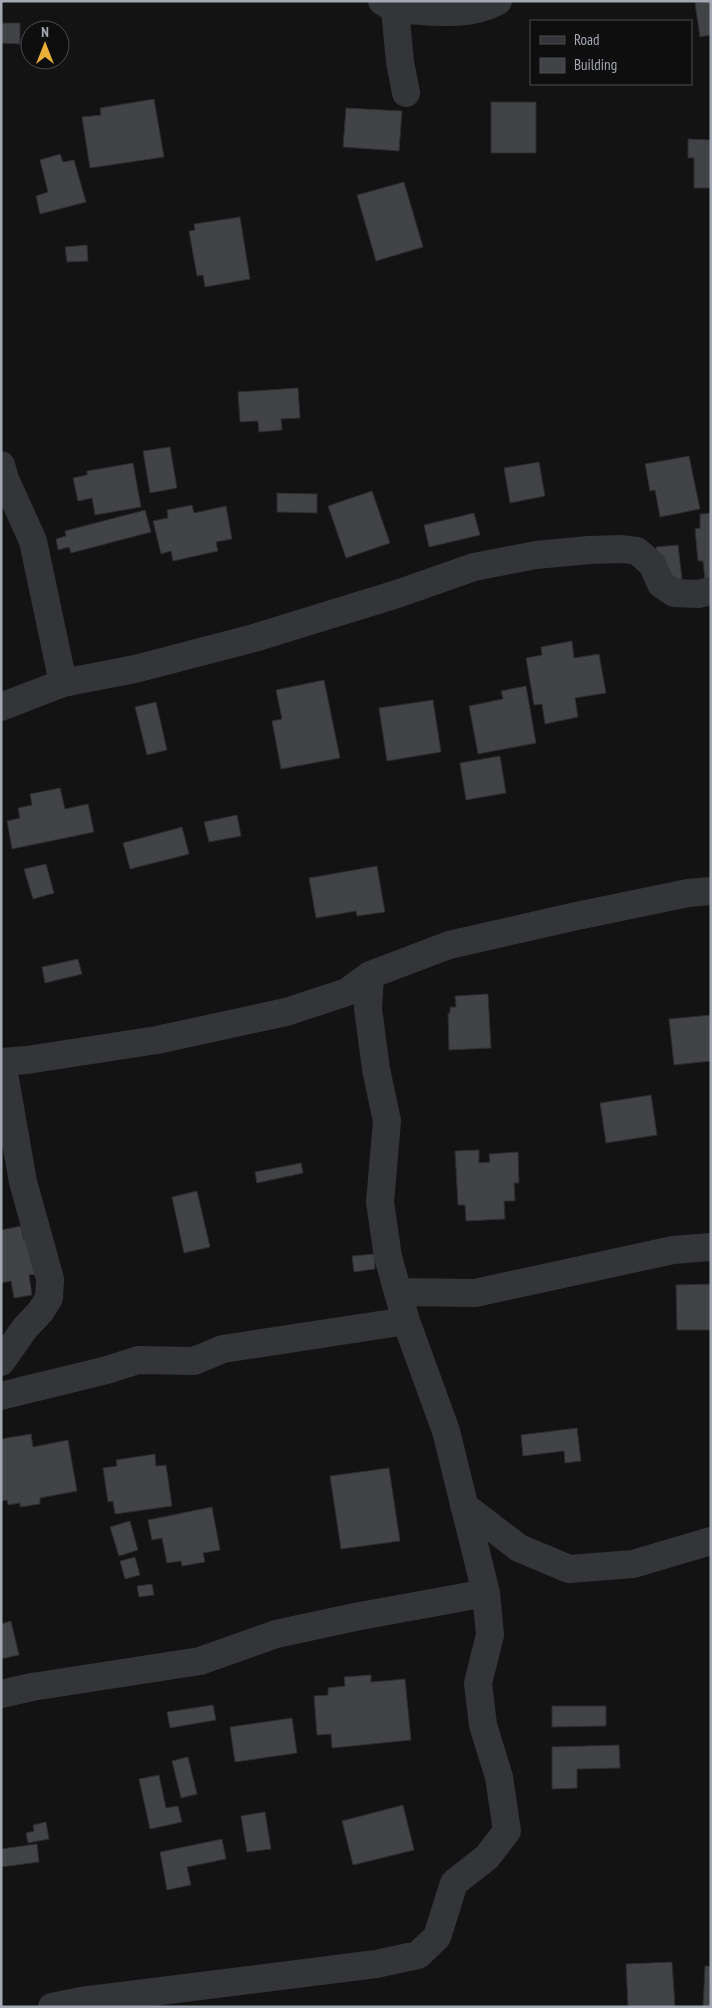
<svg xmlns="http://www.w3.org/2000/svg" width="712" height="2008" font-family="'PT Sans Narrow',sans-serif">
  <rect width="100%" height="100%" fill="#131314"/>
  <path fill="#424347" stroke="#2d2d30" d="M 711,1 L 711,35 L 700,37 L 695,3 Z
    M 1,23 L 20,23 L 20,44 L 1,43 Z
    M 154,99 L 164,157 L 90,168 L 82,117 L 101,115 L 100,108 Z
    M 491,102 L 536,102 L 536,153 L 491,153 Z
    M 346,108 L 402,111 L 399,151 L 343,147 Z
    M 688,139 L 711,140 L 711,188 L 694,188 L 694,158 L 688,158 Z
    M 60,154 L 63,162 L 74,160 L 86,202 L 40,214 L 36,196 L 48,192 L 40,160 Z
    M 404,182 L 423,247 L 376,261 L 357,195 Z
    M 240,217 L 250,279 L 205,287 L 203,275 L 197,276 L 189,231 L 195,230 L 194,224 Z
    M 87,245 L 88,261 L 67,262 L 65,247 Z
    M 298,388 L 300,418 L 281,419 L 282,430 L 259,432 L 258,421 L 240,422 L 238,392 Z
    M 170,447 L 177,488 L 150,493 L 143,451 Z
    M 689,456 L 700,509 L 660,517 L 655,490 L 650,491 L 645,464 Z
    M 539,462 L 545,496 L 510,503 L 504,468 Z
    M 133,463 L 141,507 L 95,515 L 92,498 L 78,501 L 73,478 L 87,475 L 87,471 Z
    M 372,491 L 390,543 L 346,558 L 328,506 Z
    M 277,493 L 317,494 L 317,513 L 277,512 Z
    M 192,505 L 194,513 L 226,506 L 232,539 L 216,542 L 218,551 L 173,561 L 171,551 L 161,554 L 153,521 L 168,518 L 167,510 Z
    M 145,510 L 151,532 L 71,553 L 69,547 L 58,550 L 56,539 L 66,536 L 65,531 Z
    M 474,513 L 480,535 L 429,547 L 424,525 Z
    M 711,513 L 711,580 L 705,580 L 703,561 L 698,561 L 695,529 L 700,528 L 700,514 Z
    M 678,545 L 682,579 L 660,581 L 656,547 Z
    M 572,641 L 574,658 L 599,654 L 606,693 L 575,698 L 578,717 L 545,724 L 542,704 L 534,705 L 526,658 L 542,655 L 541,647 Z
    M 324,680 L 340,758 L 281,769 L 272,721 L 282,719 L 276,690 Z
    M 526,686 L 536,743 L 478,754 L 469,706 L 503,699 L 501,691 Z
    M 433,700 L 441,752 L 387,761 L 379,708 Z
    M 156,702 L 167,750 L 147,755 L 135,707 Z
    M 500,756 L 506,793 L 466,800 L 460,763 Z
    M 60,788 L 65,809 L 88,804 L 94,832 L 12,849 L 7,821 L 20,818 L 18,808 L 32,805 L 30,794 Z
    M 237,815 L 241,836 L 209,842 L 204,822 Z
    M 182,827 L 189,854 L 130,869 L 123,843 Z
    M 46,864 L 54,893 L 33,899 L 24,869 Z
    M 377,866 L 385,912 L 357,916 L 356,911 L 316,918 L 309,878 Z
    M 78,959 L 82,974 L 45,983 L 42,967 Z
    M 488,994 L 491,1048 L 449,1050 L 448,1013 L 450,1013 L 450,1007 L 456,1007 L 455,996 Z
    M 711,1015 L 711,1061 L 674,1065 L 669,1019 Z
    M 651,1095 L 657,1135 L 606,1143 L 600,1103 Z
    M 479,1150 L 479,1163 L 490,1162 L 489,1154 L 518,1152 L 519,1183 L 514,1183 L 515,1201 L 504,1201 L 505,1219 L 466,1221 L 465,1205 L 458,1205 L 455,1151 Z
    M 301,1163 L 303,1173 L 257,1183 L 255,1172 Z
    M 197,1191 L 210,1247 L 184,1253 L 172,1197 Z
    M 21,1226 L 24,1240 L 31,1238 L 38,1274 L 29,1275 L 32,1295 L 14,1298 L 11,1281 L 1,1283 L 1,1230 Z
    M 374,1254 L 375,1269 L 354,1272 L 352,1256 Z
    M 711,1284 L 711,1330 L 677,1330 L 676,1285 Z
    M 577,1428 L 581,1461 L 565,1463 L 564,1451 L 523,1456 L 521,1435 Z
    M 31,1434 L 33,1447 L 68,1440 L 77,1491 L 40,1498 L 40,1504 L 20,1507 L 20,1503 L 8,1505 L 7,1500 L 2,1501 L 1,1496 L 1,1439 Z
    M 155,1454 L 156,1466 L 166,1465 L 172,1506 L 115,1514 L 113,1501 L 108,1502 L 103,1468 L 117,1466 L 116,1460 Z
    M 389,1468 L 400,1541 L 341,1549 L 330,1476 Z
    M 212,1507 L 220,1550 L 203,1553 L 205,1562 L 182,1566 L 181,1561 L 167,1563 L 162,1538 L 152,1540 L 148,1520 Z
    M 130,1521 L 138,1550 L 119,1556 L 110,1527 Z
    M 135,1557 L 140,1575 L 125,1579 L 120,1561 Z
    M 152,1584 L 154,1595 L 139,1597 L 137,1586 Z
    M 11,1621 L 19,1655 L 1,1659 L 1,1624 Z
    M 371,1675 L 371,1682 L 405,1679 L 411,1740 L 332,1748 L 331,1734 L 317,1735 L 314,1696 L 328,1695 L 328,1688 L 345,1686 L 344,1677 Z
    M 213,1705 L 216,1720 L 170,1728 L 167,1712 Z
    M 552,1706 L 606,1706 L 606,1726 L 552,1727 Z
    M 292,1718 L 297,1753 L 235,1762 L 230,1727 Z
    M 619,1745 L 620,1768 L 577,1769 L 577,1788 L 552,1789 L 552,1747 Z
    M 188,1757 L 197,1794 L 181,1798 L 172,1761 Z
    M 159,1775 L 166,1808 L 178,1806 L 182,1822 L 150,1829 L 139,1779 Z
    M 403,1805 L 414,1850 L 353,1865 L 342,1821 Z
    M 265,1812 L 271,1849 L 247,1852 L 241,1816 Z
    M 46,1822 L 49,1839 L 28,1843 L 26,1833 L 34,1831 L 33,1825 Z
    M 222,1839 L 226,1859 L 187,1867 L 191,1885 L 167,1890 L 160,1852 Z
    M 37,1844 L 39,1862 L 1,1867 L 1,1849 Z
    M 672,1962 L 675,2007 L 628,2007 L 626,1964 Z
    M 705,1966 L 711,1966 L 711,2007 L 703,2007 Z"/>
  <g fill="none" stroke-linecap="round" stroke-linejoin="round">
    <path stroke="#343539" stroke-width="28" d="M 382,1 L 395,9 L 400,62 L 406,93
      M 395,9 C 428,11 468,18 498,1
      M 1,465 L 5,479 L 33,541 L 63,683
      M 1,707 L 63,683 L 135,669 L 254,638 L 397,594 L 474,567 L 536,555 L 589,550 L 623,549 L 637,551 L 652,564 L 661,584 L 674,593 L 698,594 L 711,591
      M 1,1062 L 27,1060 L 157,1040 L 286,1012 L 347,992 L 370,975 L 449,945 L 572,917 L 688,893 L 711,891
      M 398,1292 L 475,1293 L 673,1250 L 711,1247
      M 1,1362 L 25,1328 L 41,1311 L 49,1298 L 50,1279 L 23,1182 L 2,1062
      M 1,1396 L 107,1370 L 138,1360 L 194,1361 L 223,1349 L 406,1321
      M 464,1506 L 519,1548 L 569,1569 L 633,1564 L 711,1541
      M 1,1694 L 32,1687 L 200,1661 L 276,1634 L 355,1617 L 486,1593
      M 52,2007 L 81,2001 L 376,1964 L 418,1955 L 437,1937 L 454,1883 L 487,1857 L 507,1831 L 499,1777 L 483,1725 L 478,1683 L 490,1635 L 486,1593 L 446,1431 L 406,1321 L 388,1257 L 380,1202 L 387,1121 L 376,1069 L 368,1009 L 370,975"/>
  </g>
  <rect width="712" height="2008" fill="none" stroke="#a5a9b4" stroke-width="5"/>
  <rect x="530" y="20" width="162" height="65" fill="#0e0e0f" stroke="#4a4c51"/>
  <rect x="540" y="36" width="25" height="8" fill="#343539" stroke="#4a4c51"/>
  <text x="574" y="45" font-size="15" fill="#a5a9b4">Road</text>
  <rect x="540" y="58" width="25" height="15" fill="#424347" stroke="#4a4c51"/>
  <text x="574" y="70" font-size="15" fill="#a5a9b4">Building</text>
  <g transform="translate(45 45)"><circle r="24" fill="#0e0e0f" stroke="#4a4c51"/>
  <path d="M0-4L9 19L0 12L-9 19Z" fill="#e9af36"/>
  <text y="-8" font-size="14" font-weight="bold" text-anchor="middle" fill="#a5a9b4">N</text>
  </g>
</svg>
